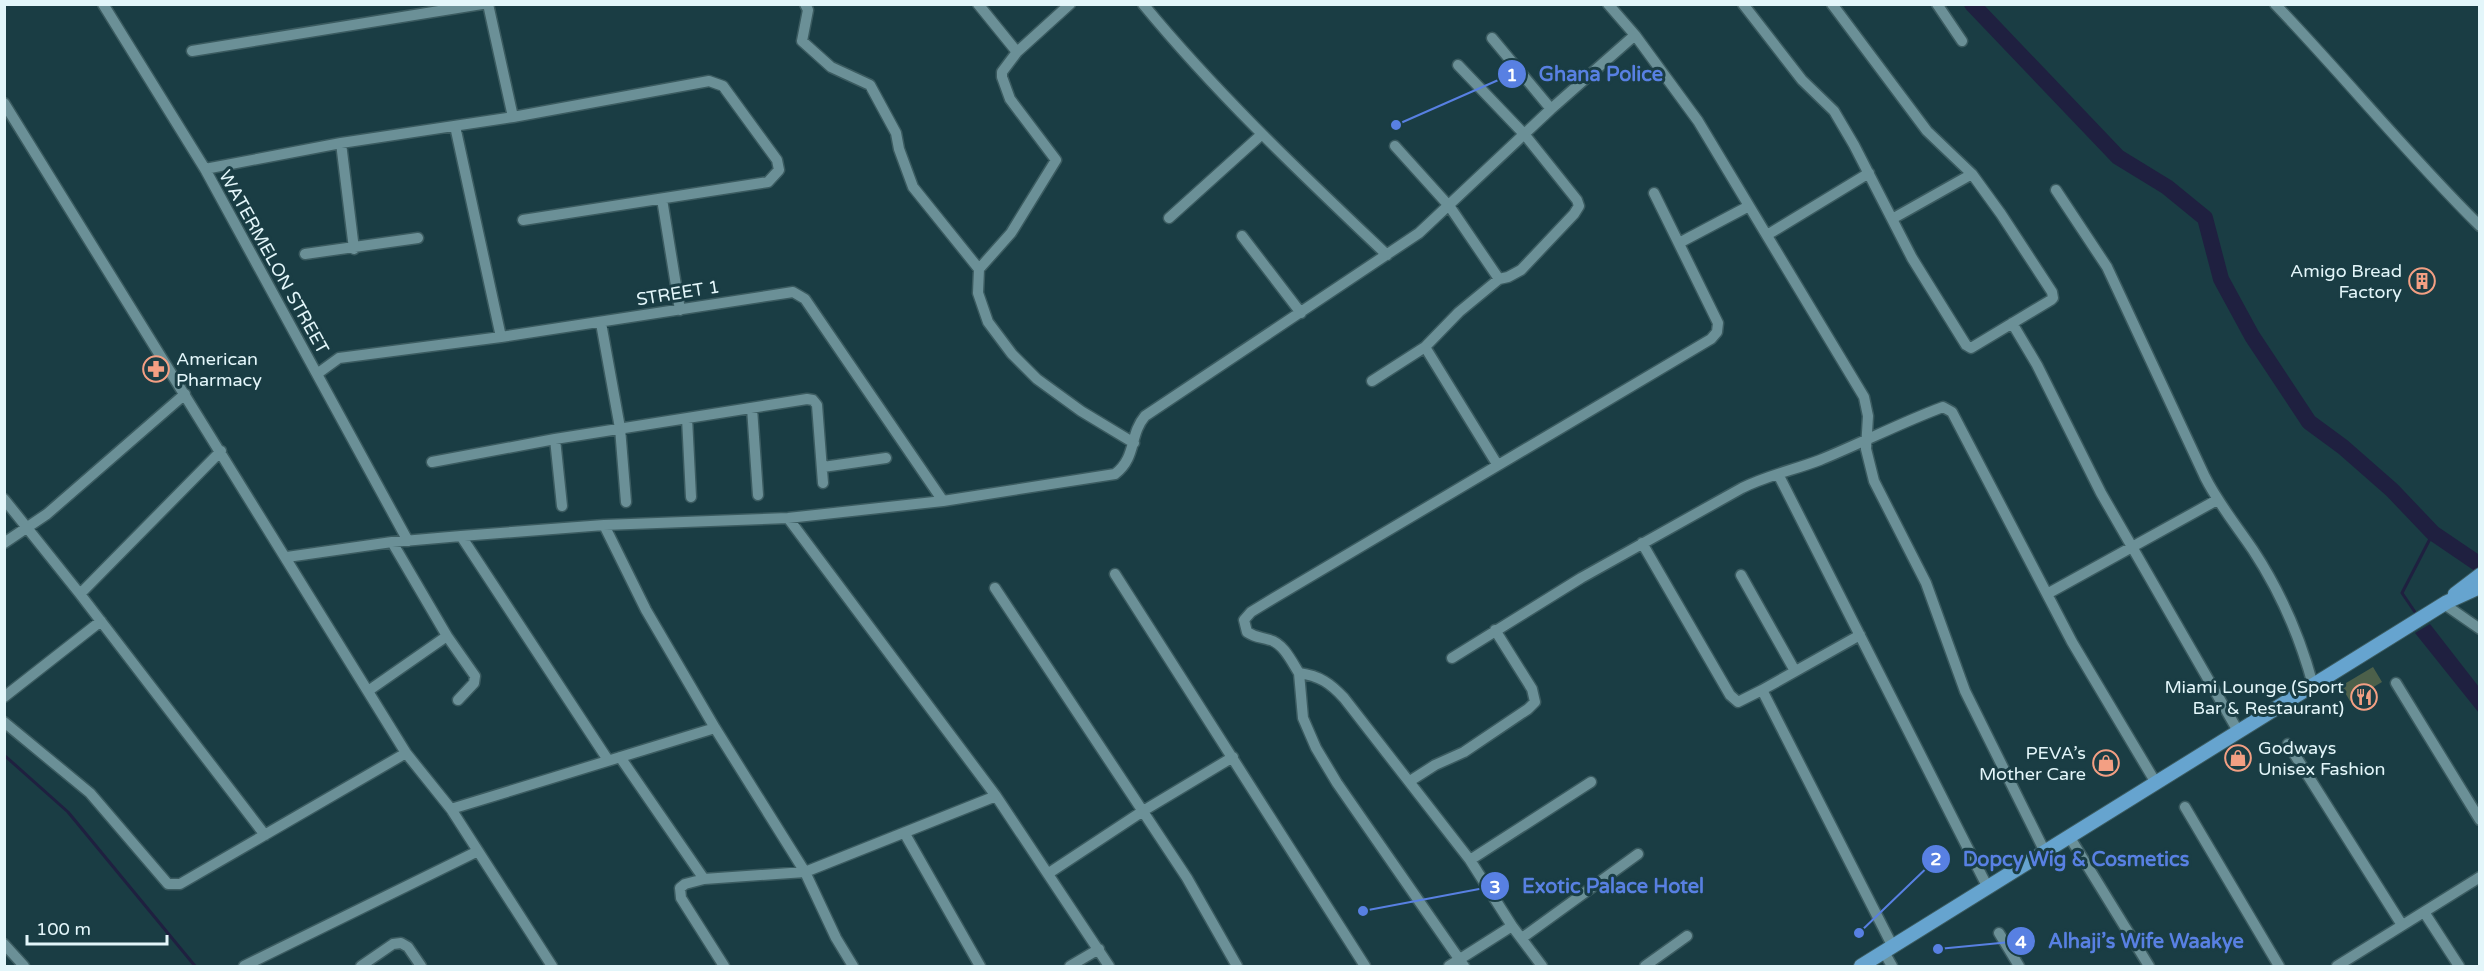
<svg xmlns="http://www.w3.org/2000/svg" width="2484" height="971" font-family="'Varela Round',sans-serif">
  <rect width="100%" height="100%" fill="#1a3d44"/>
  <path fill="#4c604a" d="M 2373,667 L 2382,682 L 2350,701 L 2341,686 Z"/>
  <path fill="#1f2040" d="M 2430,624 L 2479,687 L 2479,713 L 2415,633 Z"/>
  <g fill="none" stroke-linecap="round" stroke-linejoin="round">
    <path stroke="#1f2040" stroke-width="3" d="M 2417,615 L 2402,593 L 2433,533
      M 4,755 L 68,812 L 195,966"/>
    <path stroke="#1f2040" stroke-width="16" d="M 1972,4 L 2118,157 L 2167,187 L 2205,218 L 2221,279 L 2252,336 L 2309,422 L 2343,447 L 2392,490 L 2433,533 L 2480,565"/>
    <g stroke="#3b5b60" stroke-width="13">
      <path id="minor" d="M 103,4 L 205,169 L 408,541
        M 488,4 L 513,117
        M 805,4 L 808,10 L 802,41 L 831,67 L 870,85 L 896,133 L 899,149 L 913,187 L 979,269 L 978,293 L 988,322 L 1012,354 L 1037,379 L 1081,411 L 1134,443
        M 978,4 L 1017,52
        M 1143,4 C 1218,95 1302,174 1387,255
        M 1608,4 L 1635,35 L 1698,121 L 1864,397 L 1868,416 L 1866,449 L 1874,481 L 1926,583 L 1965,691 L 2045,852
        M 1743,4 L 1802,80 L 1834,111 L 1854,145 L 1912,258 L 1966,345 L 1971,348 L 2051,300 L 2053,298 L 2052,292 L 2001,214 L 1972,174 L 1927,131 L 1832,4
        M 1937,4 L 1962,41
        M 2275,4 C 2345,77 2408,155 2480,226
        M 1492,38 L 1551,109
        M 192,51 L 482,4
        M 4,103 L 406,753 L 451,809 L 552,966
        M 455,126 L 501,337
        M 341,143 L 354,249
        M 1395,146 L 1450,207 L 1499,279
        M 205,169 L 341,143 L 513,117 L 709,81 L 723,86 L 777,160 L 779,170 L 768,182 L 523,220
        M 2056,190 L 2107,267 L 2205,477 C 2218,503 2236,525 2253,550 C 2280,591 2300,637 2313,685
        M 662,199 L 680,310
        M 1169,218 L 1261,135
        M 1892,219 L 1972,174
        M 1767,235 L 1869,173
        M 1242,236 L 1301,313
        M 1679,243 L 1749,206
        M 305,254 L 418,238
        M 979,269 L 1011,233 L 1056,160 L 1010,99 L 1002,77 L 1002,72 L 1017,52 L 1070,4
        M 601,323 L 620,428 L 626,502
        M 2012,323 L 2037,365 L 2101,493 L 2238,731
        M 1425,347 L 1497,464
        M 317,374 L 339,358 L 501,337 L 793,292 L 805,299 L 943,501
        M 1372,381 L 1425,347 L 1459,312 L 1499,279 L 1508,277 L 1521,270 L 1574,214 L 1579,206 L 1577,200 L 1525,135 L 1458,65
        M 752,408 L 758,495
        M 687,418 L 691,497
        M 555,439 L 562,506
        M 432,462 L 555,439 L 807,399 L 813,400 L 817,405 L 823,483
        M 823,467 L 886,458
        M 1778,474 L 1988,888
        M 4,499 L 80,594 L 265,835
        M 788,518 L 996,796 L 1109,966
        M 604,525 L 646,610 L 715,728 L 805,872 L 836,938 L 853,966
        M 461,536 L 608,760
        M 392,542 L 447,636
        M 4,543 L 47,514 L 185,394
        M 1642,543 L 1730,695 L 1738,702 L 1762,690 L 1860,635
        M 287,557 L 392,542 L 461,536 L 604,525 L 788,518 L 943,501 L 1115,474 C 1137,457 1129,435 1145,416 L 1419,233 L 1551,109 L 1635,35
        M 1115,574 L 1365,966
        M 1741,575 L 1795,671
        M 995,588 L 1187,878 L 1237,966
        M 80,594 L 221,451
        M 2047,594 L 2217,500
        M 2444,604 L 2480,629
        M 1452,658 L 1581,578 L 1742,488 C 1768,475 1794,470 1820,460 C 1862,443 1902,422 1943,407 L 1952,412 L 2072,642 L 2156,783
        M 1299,673 L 1303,718 L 1316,748 L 1337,783 L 1464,966
        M 2396,683 L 2480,820
        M 1762,690 L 1893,947
        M 368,691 L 447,636 L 475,676 L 474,683 L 458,700
        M 4,697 L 101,621
        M 4,722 L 90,793 L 168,884 L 180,884 L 406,753
        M 2288,744 L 2402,925
        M 620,757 L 704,879
        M 1410,781 L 1435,765 L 1464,752 L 1528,709 L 1535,702 L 1532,689 L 1495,630
        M 2185,807 L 2279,966
        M 451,809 L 715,728
        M 905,834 L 980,966
        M 2069,836 L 2149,966
        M 1470,860 L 1591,782
        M 1049,873 L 1143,811 L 1233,757
        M 2424,912 L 2459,966
        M 1999,933 L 2019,966
        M 1522,938 L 1638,854
        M 4,944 L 24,966
        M 1884,952 L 1892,966
        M 244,966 L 476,852
        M 361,966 L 393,944 L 401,943 L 408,947 L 421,966
        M 724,966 L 681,898 L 680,888 L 685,884 L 704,879 L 805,872 L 996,796
        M 1070,966 L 1099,949
        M 1449,966 L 1512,926
        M 1542,966 L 1512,926 L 1470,860 L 1344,698 C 1330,683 1320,676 1299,673 C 1292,662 1283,643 1270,640 C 1261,637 1256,638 1247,632 L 1244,620 L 1251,612 L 1274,598 L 1711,339 L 1717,332 L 1718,323 L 1654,193
        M 1645,966 L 1687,936
        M 2337,966 L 2480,877"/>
    </g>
    <g stroke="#3b5b60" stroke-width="16">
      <path id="major" d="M 2455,594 L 2480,575
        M 1861,966 L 2447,602 L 2480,587"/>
    </g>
    <use href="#minor" stroke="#6b9097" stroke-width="10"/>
    <use href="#major" stroke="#66a4cf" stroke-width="14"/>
  </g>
  <defs>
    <g id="building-ring" transform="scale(1.35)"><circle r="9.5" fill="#1a3d44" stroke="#f39f83" stroke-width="1.5"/><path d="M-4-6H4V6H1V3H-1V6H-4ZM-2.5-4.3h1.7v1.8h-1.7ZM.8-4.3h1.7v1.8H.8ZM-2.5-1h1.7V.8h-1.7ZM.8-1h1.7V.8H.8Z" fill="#f39f83"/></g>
    <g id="pharmacy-ring" transform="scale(1.35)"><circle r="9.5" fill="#1a3d44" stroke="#f39f83" stroke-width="1.5"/><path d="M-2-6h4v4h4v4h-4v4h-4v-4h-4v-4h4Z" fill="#f39f83"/></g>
    <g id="restaurant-ring" transform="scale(1.35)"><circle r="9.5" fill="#1a3d44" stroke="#f39f83" stroke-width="1.5"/><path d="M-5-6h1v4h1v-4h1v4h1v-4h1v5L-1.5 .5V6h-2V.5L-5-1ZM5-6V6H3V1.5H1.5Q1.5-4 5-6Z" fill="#f39f83"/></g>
    <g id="shop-ring" transform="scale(1.35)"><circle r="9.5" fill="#1a3d44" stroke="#f39f83" stroke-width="1.5"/><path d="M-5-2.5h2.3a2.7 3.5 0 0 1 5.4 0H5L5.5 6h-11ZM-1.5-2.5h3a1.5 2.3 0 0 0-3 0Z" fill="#f39f83"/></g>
  </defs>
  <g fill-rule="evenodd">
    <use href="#building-ring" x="2422" y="281"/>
    <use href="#pharmacy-ring" x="156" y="369"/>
    <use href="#restaurant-ring" x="2364" y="697"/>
    <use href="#shop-ring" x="2238" y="758"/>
    <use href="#shop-ring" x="2106" y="763"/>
  </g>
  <g text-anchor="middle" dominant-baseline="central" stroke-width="6" stroke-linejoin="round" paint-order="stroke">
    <g font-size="18" fill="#e3f6fa" stroke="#1a3d44">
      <text transform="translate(274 262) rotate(61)">WATERMELON STREET</text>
      <text transform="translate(678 293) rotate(-9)">STREET 1</text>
    </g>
    <g font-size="18" fill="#e3f6fa" stroke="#1a3d44" text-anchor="end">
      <text x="2402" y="271">Amigo Bread<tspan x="2402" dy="21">Factory</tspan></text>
      <text x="176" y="359" text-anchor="start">American<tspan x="176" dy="21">Pharmacy</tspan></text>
      <text x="2344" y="687">Miami Lounge (Sport<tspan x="2344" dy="21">Bar &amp; Restaurant)</tspan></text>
      <text x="2258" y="748" text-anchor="start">Godways<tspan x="2258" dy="21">Unisex Fashion</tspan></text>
      <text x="2086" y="753">PEVA’s<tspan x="2086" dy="21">Mother Care</tspan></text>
    </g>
  </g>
  <path fill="none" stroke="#5880e2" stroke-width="2" d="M1396 125L1512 74M1859 933L1936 859M1363 911L1495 886M1938 949L2021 941"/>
  <g fill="#5880e2" stroke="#1a3d44" stroke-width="2">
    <circle cx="1396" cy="125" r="6"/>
    <circle cx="1859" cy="933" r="6"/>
    <circle cx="1363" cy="911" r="6"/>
    <circle cx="1938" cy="949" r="6"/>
    <circle cx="1512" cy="74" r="15"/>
    <circle cx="1936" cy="859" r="15"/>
    <circle cx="1495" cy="886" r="15"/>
    <circle cx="2021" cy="941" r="15"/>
  </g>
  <g font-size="18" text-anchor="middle" font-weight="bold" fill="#fff">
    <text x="1512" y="81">1</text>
    <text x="1936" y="865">2</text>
    <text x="1495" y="893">3</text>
    <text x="2021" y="948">4</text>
  </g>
  <g font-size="20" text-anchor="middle" font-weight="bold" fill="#5880e2" stroke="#1a3d44" stroke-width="6" stroke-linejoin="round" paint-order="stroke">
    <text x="1601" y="81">Ghana Police</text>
    <text x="2076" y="866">Dopcy Wig &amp; Cosmetics</text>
    <text x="1613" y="893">Exotic Palace Hotel</text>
    <text x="2146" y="948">Alhaji’s Wife Waakye</text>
  </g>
  <rect width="2484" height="971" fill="none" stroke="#e3f6fa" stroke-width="12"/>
  <path d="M27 935v9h140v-9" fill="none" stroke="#e3f6fa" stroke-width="3"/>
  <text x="36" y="935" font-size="18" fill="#e3f6fa" stroke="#1a3d44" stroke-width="4.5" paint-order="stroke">100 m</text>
</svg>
